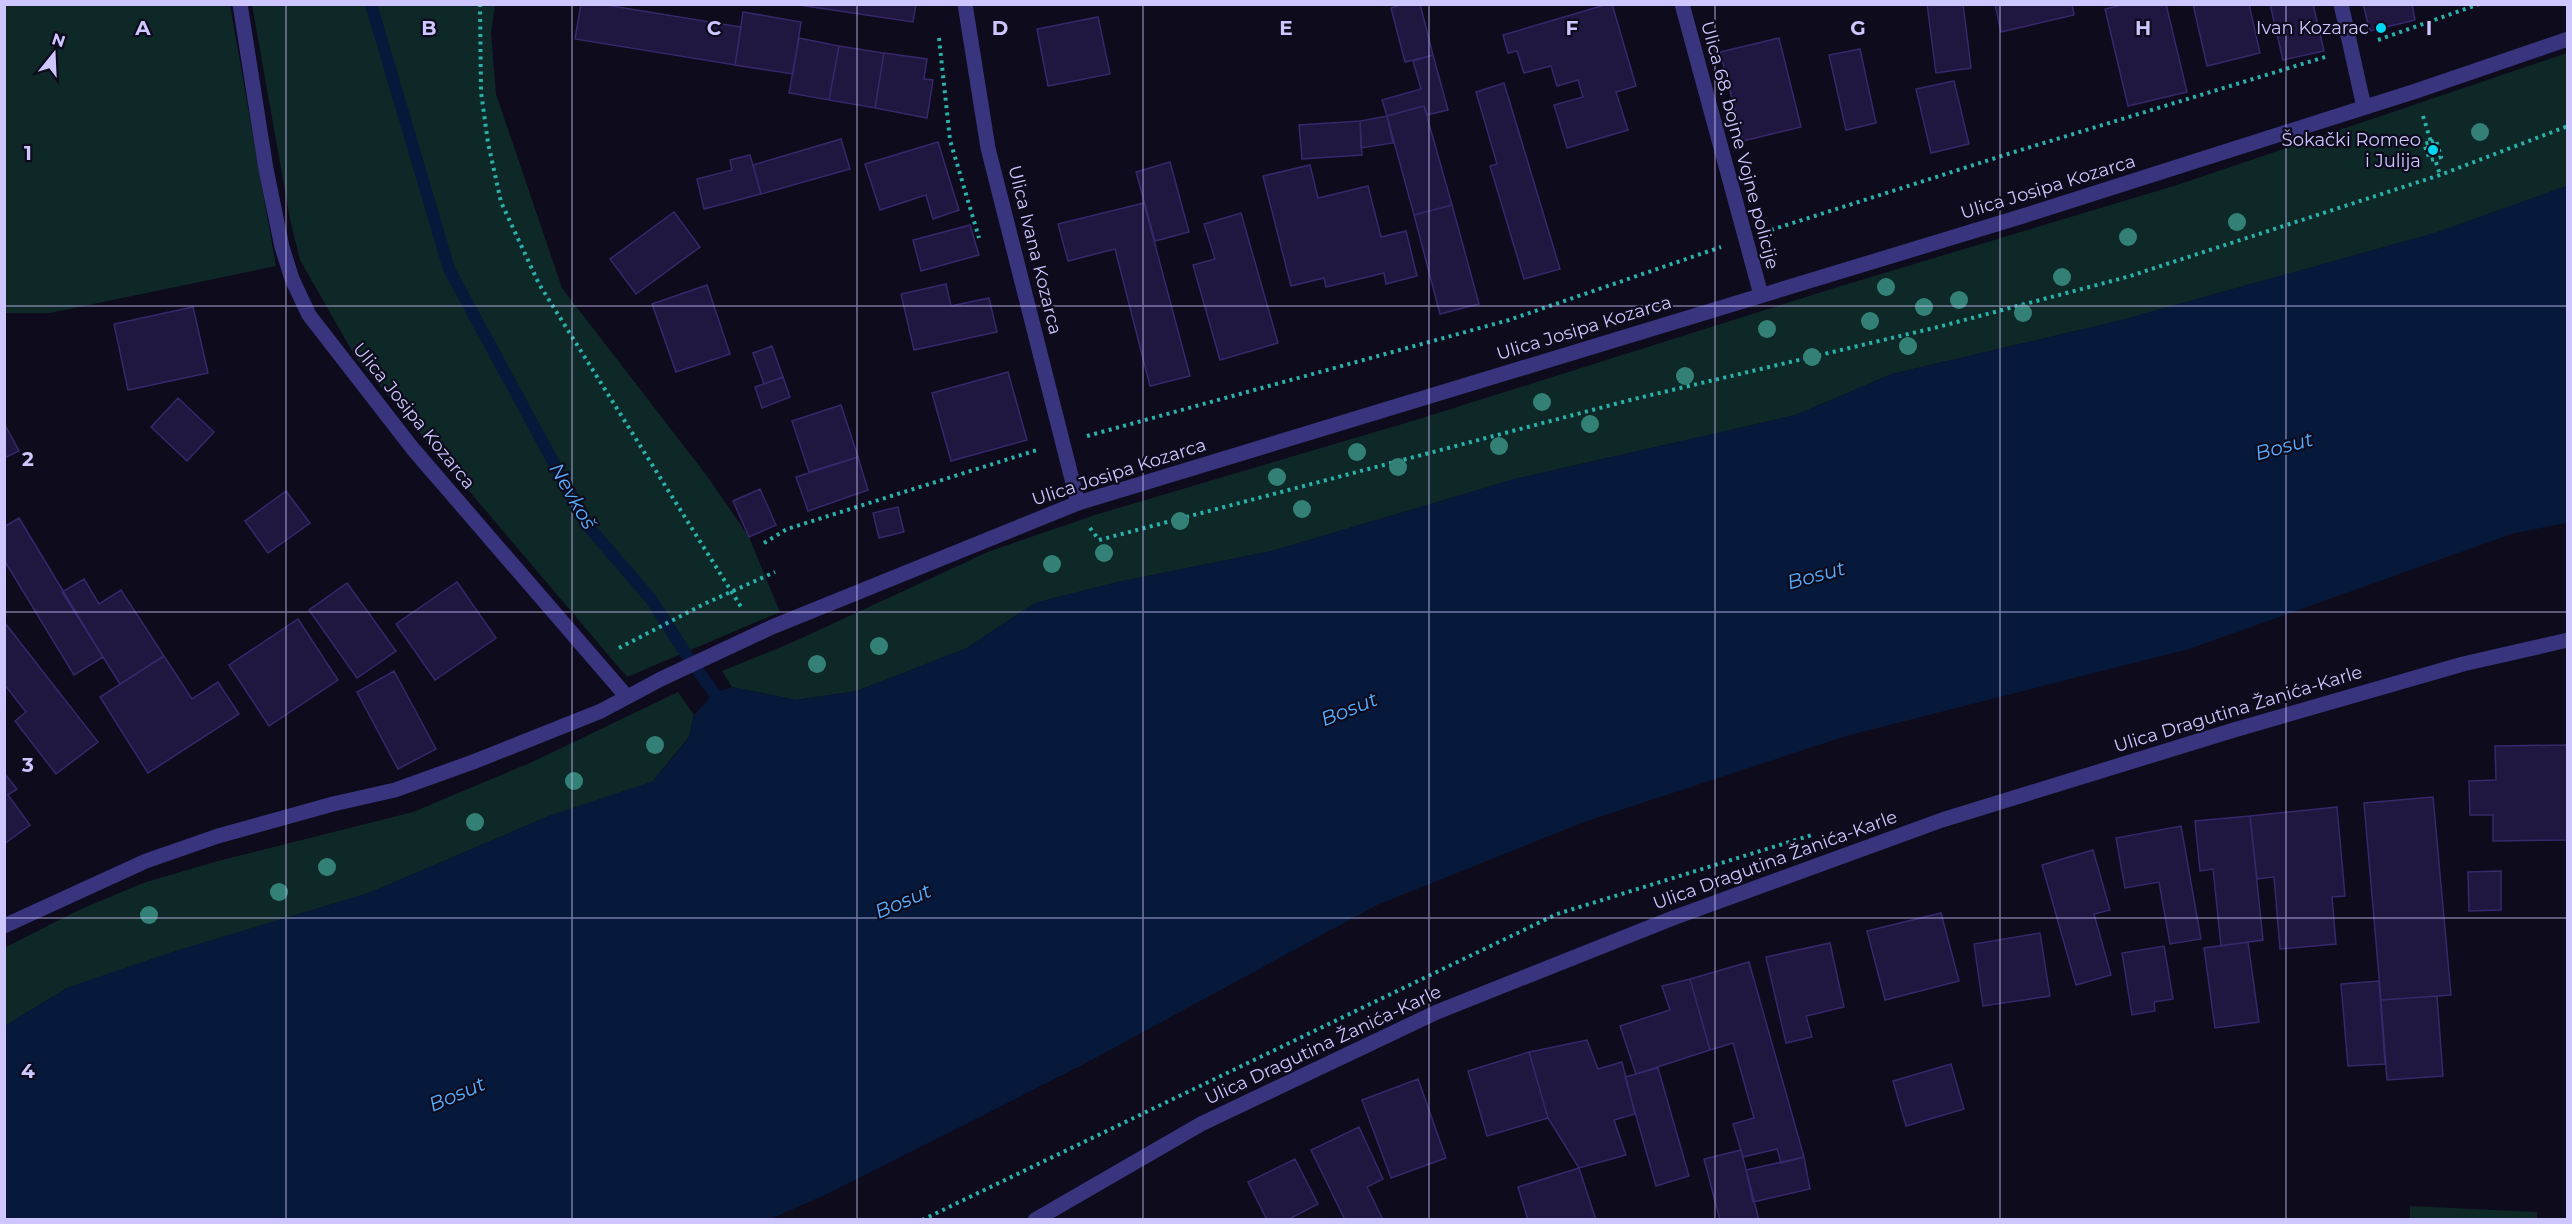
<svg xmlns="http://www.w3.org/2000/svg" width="2572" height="1224" font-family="Montserrat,sans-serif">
  <rect width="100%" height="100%" fill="#0e0b1d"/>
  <path fill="#0e2727" d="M 5,5 L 230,5 L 276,266 L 50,313 L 5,313 Z
    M 252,5 L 495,5 L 491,33 L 496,94 L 562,288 L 707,476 L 749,537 L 780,612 L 627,677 L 356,358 L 300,260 L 290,219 Z
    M 2567,53 L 2567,186 L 2435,233 L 2122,320 L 1892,374 L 1796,415 L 1515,479 L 1272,551 L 1118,582 L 1035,603 L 967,648 L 857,691 L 796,700 L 732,687 L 722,671 L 793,642 L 990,551 L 1098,514 L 1419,419 L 1841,286 L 2177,185 Z
    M 678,692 L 694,715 L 689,737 L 652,782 L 549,816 L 369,893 L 173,952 L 67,988 L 5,1026 L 4,948 L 79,910 L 143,883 L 218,861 L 413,812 L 532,762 Z
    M 2410,1206 L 2537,1212 L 2537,1219 L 2410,1219 Z"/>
  <path fill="#07193a" d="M 2567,186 L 2567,523 L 2514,533 L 2189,649 L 1846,736 L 1584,822 L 1377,905 L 1086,1063 L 825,1195 L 770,1219 L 5,1219 L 5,1026 L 67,988 L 173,952 L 369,893 L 549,816 L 652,782 L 689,738 L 694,715 L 714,693 L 732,687 L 796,700 L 857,691 L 967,648 L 1035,603 L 1118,582 L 1272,551 L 1515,479 L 1796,415 L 1892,374 L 2122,320 L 2435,233 Z"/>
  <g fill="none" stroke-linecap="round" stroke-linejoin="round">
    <path stroke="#07193a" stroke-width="12" d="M 371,4 L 449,269 L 588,526 L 651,599 L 684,651 L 714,693 L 726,704"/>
  </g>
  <path fill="#1f173f" stroke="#36286b" stroke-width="1.5" d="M 581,4 L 600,4 L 741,27 L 735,65 L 575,39 Z
    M 792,4 L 916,4 L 913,22 Z
    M 1403,4 L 1420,4 L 1433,55 L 1405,62 L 1391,8 Z
    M 1608,4 L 1612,4 L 1636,86 L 1616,92 L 1628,130 L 1567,148 L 1554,105 L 1583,97 L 1578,80 L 1557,86 L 1551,66 L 1524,73 L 1517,51 L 1508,53 L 1503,35 Z
    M 1927,4 L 1963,4 L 1971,68 L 1936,73 Z
    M 1995,4 L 2072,4 L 2074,15 L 2001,32 Z
    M 2126,4 L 2166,4 L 2187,92 L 2128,106 L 2105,9 Z
    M 2193,4 L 2249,4 L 2260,53 L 2207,66 Z
    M 2270,4 L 2313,4 L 2324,51 L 2283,60 Z
    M 2363,4 L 2412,4 L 2415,20 L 2370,31 Z
    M 743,12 L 801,22 L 793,74 L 735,65 Z
    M 1098,17 L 1110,74 L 1048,86 L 1037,29 Z
    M 799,38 L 839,46 L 829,100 L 789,93 Z
    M 1779,38 L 1801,127 L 1743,141 L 1720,52 Z
    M 839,46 L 884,53 L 875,108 L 829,100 Z
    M 1860,49 L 1876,123 L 1846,130 L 1829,55 Z
    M 884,53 L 927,59 L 924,79 L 933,80 L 927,118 L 875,108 Z
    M 1433,55 L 1448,110 L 1427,115 L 1424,106 L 1387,116 L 1382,100 L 1421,89 L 1413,61 Z
    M 1954,81 L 1969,144 L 1931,153 L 1916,89 Z
    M 1504,83 L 1560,269 L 1524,279 L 1490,166 L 1497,164 L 1476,92 Z
    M 1424,106 L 1452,205 L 1414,215 L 1387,116 Z
    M 1387,116 L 1393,143 L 1361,148 L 1360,121 Z
    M 1360,121 L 1362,155 L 1302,159 L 1299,125 Z
    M 841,139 L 850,169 L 761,194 L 753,165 Z
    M 938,142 L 959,210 L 933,219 L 926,195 L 880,210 L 865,164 Z
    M 750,155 L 761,194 L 704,209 L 697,179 L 732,170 L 730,160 Z
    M 1170,162 L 1189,232 L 1155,241 L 1136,172 Z
    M 1310,165 L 1318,198 L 1368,186 L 1381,237 L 1406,231 L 1417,276 L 1386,284 L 1384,273 L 1326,287 L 1324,278 L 1291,286 L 1263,176 Z
    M 1144,203 L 1190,376 L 1150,386 L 1115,249 L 1068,261 L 1058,224 Z
    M 1452,205 L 1479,304 L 1440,314 L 1414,215 Z
    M 674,212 L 700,247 L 636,294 L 610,259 Z
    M 1241,213 L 1278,343 L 1220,360 L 1193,265 L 1215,259 L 1204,224 Z
    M 970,225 L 979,255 L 921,271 L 913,240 Z
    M 946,284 L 951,306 L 989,298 L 997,332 L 914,350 L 901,294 Z
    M 707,285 L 730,354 L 676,372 L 652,304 Z
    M 193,307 L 208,373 L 128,390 L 114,324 Z
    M 772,346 L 783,377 L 764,384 L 753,353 Z
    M 1008,372 L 1027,440 L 951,461 L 932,393 Z
    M 783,377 L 790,397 L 762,408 L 755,387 Z
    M 178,398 L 214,432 L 187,461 L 151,427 Z
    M 841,405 L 858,457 L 809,472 L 792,421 Z
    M 4,423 L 19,451 L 4,458 Z
    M 858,457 L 868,490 L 808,511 L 796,477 Z
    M 760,489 L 776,525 L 749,537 L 733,501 Z
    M 286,491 L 310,523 L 268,553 L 245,521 Z
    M 898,507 L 904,532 L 879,538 L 873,513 Z
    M 19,518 L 103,657 L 74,675 L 4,560 L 4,527 Z
    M 84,579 L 99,604 L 121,590 L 164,656 L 120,684 L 62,592 Z
    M 457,582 L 496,638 L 435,680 L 396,624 Z
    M 347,583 L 396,651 L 357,678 L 309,610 Z
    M 298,619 L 338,680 L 269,726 L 229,665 Z
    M 5,623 L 98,742 L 56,774 L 15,721 L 26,712 L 4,684 Z
    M 164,656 L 192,699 L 218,682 L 239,714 L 148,773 L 100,697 Z
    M 394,671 L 436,749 L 398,769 L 357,692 Z
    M 2568,745 L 2568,840 L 2493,841 L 2493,815 L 2470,815 L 2469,781 L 2496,780 L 2495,746 Z
    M 4,773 L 17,789 L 8,795 L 30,825 L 4,844 Z
    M 2433,797 L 2451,995 L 2381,1000 L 2364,803 Z
    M 2337,807 L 2345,896 L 2332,897 L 2336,944 L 2280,949 L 2274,877 L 2257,879 L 2250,816 Z
    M 2250,816 L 2263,940 L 2221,946 L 2213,869 L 2200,871 L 2195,821 Z
    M 2181,826 L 2201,939 L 2170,944 L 2159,882 L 2125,888 L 2116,838 Z
    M 2093,850 L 2110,910 L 2094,914 L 2111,975 L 2076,985 L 2042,865 Z
    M 2501,871 L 2501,910 L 2469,911 L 2468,872 Z
    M 1941,913 L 1959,981 L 1885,1000 L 1867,931 Z
    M 2040,933 L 2050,996 L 1983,1006 L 1974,944 Z
    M 2248,942 L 2259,1022 L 2215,1028 L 2204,948 Z
    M 1830,943 L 1844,1007 L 1806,1016 L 1812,1037 L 1786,1043 L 1766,957 Z
    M 2164,946 L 2173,999 L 2154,1002 L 2155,1011 L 2132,1015 L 2122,953 Z
    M 1749,962 L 1804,1157 L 1781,1163 L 1777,1149 L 1743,1157 L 1733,1124 L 1754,1118 L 1733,1043 L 1710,1050 L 1690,979 Z
    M 1690,979 L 1710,1050 L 1636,1074 L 1620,1026 L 1670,1010 L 1662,986 Z
    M 2379,981 L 2385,1064 L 2348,1066 L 2341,984 Z
    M 2437,996 L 2443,1076 L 2387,1080 L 2381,1000 Z
    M 1587,1040 L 1598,1069 L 1622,1062 L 1635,1114 L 1614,1120 L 1626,1155 L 1579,1168 L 1548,1118 L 1529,1052 Z
    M 1529,1052 L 1548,1118 L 1487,1136 L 1468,1071 Z
    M 1951,1064 L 1964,1109 L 1906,1126 L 1893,1081 Z
    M 1658,1068 L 1689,1176 L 1656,1186 L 1625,1077 Z
    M 1418,1079 L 1446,1158 L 1391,1178 L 1362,1100 Z
    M 1359,1127 L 1383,1179 L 1367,1187 L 1383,1220 L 1345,1220 L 1311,1150 Z
    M 1741,1150 L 1759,1220 L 1720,1220 L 1704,1159 Z
    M 1804,1157 L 1810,1189 L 1753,1202 L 1746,1170 Z
    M 1295,1159 L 1318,1204 L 1287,1220 L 1267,1220 L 1248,1182 Z
    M 1579,1168 L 1596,1220 L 1528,1220 L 1518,1187 Z"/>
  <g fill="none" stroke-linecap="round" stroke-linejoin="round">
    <path stroke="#29b1ab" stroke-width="4" stroke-dasharray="3 4.5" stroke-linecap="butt" d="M 480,4 L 481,92 L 488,143 L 501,202 L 539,284 L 743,610
      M 939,38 L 950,140 L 979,238
      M 2378,40 L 2479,4
      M 2423,116 L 2431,142 L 2424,144 L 2430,160 L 2435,159 L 2440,175
      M 2431,142 L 2436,140 L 2441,157 L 2436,159
      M 1771,230 L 2011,153 L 2325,57
      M 1087,436 L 1509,320 L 1721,247
      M 1090,528 L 1099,540 L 1634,399 L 1938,327 L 2127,277 L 2440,175 L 2568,126
      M 764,543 L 787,529 L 1037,450
      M 619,648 L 704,604 L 775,572
      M 922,1220 L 1557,914 L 1815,834"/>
    <path stroke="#38347e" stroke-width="15" d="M 240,4 L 266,169 L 282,247 L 292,279 L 309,315 L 413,449 L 627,697
      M 965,4 L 988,148 L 1078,503
      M 1682,4 L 1761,295
      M 2341,4 L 2364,107
      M 4,926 L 146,861 L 218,836 L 333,804 L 395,790 L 473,762 L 601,711 L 661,679 L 772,627 L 1078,503 L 2023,216 L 2416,91 L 2568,39
      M 1035,1220 L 1201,1124 L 1437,1012 L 1673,918 L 1942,820 L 2234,730 L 2463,664 L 2568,640"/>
  </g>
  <g fill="#338176">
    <circle cx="2480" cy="132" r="9"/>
    <circle cx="2237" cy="222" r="9"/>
    <circle cx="2128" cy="237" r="9"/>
    <circle cx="2062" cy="277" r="9"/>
    <circle cx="1886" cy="287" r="9"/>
    <circle cx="1959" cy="300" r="9"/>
    <circle cx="1924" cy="307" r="9"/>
    <circle cx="2023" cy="313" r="9"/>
    <circle cx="1870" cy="321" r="9"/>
    <circle cx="1767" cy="329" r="9"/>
    <circle cx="1908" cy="346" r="9"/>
    <circle cx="1812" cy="357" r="9"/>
    <circle cx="1685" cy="376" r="9"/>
    <circle cx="1542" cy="402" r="9"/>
    <circle cx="1590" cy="424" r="9"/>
    <circle cx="1499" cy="446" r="9"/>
    <circle cx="1357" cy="452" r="9"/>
    <circle cx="1398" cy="467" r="9"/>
    <circle cx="1277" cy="477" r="9"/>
    <circle cx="1302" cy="509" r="9"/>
    <circle cx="1180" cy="521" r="9"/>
    <circle cx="1104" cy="553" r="9"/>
    <circle cx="1052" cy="564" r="9"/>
    <circle cx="879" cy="646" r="9"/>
    <circle cx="817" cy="664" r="9"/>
    <circle cx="655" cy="745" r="9"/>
    <circle cx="574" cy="781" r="9"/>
    <circle cx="475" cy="822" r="9"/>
    <circle cx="327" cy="867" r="9"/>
    <circle cx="279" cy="892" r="9"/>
    <circle cx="149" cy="915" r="9"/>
  </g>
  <path fill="none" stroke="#cec7ff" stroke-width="1.5" stroke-opacity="0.55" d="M 286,4 L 286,1220M 572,4 L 572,1220M 857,4 L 857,1220M 1143,4 L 1143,1220M 1429,4 L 1429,1220M 1715,4 L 1715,1220M 2000,4 L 2000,1220M 2286,4 L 2286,1220M 4,306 L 2568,306M 4,612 L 2568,612M 4,918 L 2568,918"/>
  <g fill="#00d7f2" stroke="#0e0b1d" stroke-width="2">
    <circle cx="2381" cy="28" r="6"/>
    <circle cx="2433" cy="150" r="6"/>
  </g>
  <g text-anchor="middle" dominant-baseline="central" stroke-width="4.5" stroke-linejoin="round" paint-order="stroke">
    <g font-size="18" fill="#cec7ff" stroke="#0e0b1d" text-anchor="end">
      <text x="2369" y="28">Ivan Kozarac</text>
      <text x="2421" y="140">Šokački Romeo<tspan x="2421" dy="21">i Julija</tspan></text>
    </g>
    <g font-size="18" fill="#cec7ff" stroke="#0e0b1d">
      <text transform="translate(1740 145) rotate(75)">Ulica 68. bojne Vojne policije</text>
      <text transform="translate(2048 187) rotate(-17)">Ulica Josipa Kozarca</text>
      <text transform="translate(1035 250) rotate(76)">Ulica Ivana Kozarca</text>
      <text transform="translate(1584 328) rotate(-17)">Ulica Josipa Kozarca</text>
      <text transform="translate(414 416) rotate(51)">Ulica Josipa Kozarca</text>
      <text transform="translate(1119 472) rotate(-18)">Ulica Josipa Kozarca</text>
      <text transform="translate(2238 709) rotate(-17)">Ulica Dragutina Žanića-Karle</text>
      <text transform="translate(1775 860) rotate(-20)">Ulica Dragutina Žanića-Karle</text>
      <text transform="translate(1323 1045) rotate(-25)">Ulica Dragutina Žanića-Karle</text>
    </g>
    <g font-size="20" font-style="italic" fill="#55aeff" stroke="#0e0b1d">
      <text transform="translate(2284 446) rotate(-15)">Bosut</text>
      <text transform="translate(573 496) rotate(60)">Nevkoš</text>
      <text transform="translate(1816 575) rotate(-15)">Bosut</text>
      <text transform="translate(1349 709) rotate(-22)">Bosut</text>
      <text transform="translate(903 901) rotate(-23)">Bosut</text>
      <text transform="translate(457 1094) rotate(-23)">Bosut</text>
    </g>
  </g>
  <g font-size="20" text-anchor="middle" font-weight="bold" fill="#cec7ff" stroke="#0e0b1d" stroke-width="4.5" stroke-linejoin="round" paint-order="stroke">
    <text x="143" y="35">A</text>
    <text x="429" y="35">B</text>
    <text x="714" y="35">C</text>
    <text x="1000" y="35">D</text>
    <text x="1286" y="35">E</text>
    <text x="1572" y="35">F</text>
    <text x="1858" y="35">G</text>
    <text x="2143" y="35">H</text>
    <text x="2429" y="35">I</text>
    <text x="28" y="160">1</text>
    <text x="28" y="466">2</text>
    <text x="28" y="772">3</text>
    <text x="28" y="1078">4</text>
  </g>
  <rect width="2572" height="1224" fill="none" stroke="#cec7ff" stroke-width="12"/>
  <g transform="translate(54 54) rotate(18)" stroke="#0e0b1d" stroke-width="4.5" paint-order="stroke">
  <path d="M0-4.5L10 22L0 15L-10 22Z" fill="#cec7ff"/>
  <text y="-9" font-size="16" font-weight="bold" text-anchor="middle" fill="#cec7ff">N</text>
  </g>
</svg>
